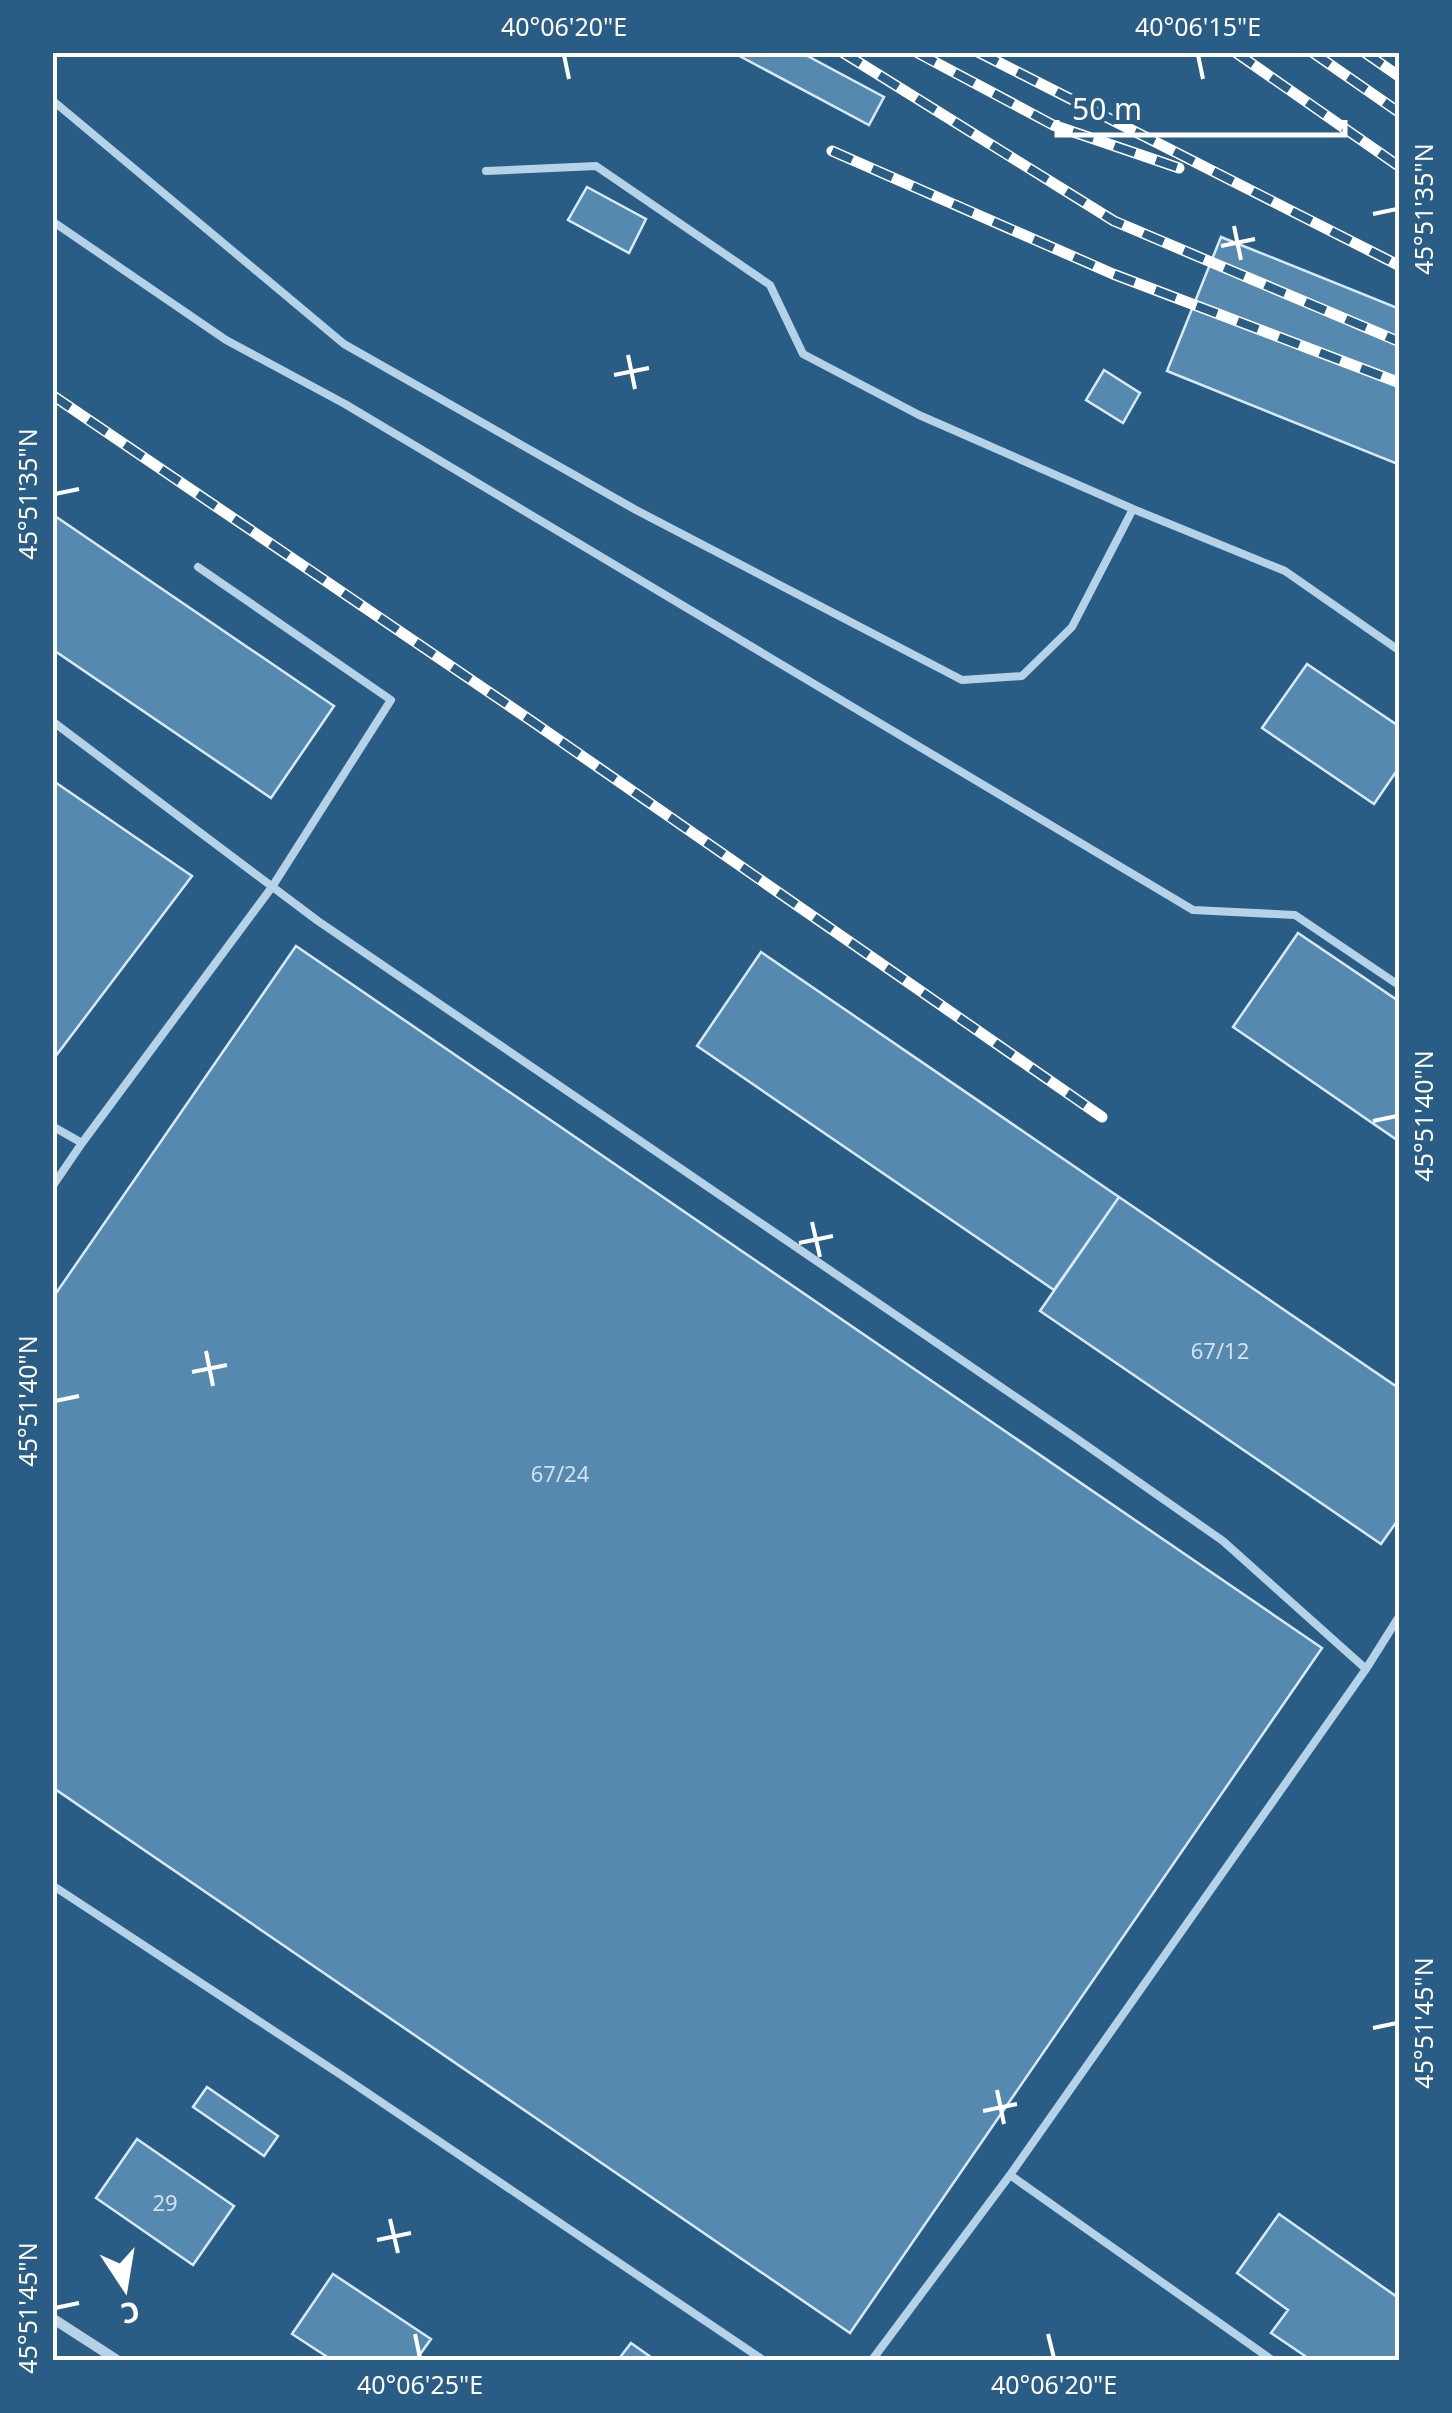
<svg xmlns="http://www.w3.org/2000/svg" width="1452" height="2413" font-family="'Noto Sans',sans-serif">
  <rect width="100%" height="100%" fill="#2a5d86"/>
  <path fill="#5689af" stroke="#d8eaf6" stroke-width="2.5" d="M 732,52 L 800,52 L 884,97 L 869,125 Z
    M 587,187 L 646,219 L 629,253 L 568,220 Z
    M 1221,237 L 1400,309 L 1400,465 L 1167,371 Z
    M 1104,370 L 1140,393 L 1123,423 L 1086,400 Z
    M 52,514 L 334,706 L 271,798 L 52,649 Z
    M 1307,664 L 1400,727 L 1400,766 L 1374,804 L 1262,728 Z
    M 52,780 L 192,876 L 52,1061 Z
    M 1298,933 L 1400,1002 L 1400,1142 L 1233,1027 Z
    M 296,946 L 1322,1648 L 850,2333 L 52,1787 L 52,1299 Z
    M 761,952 L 1119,1197 L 1054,1290 L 697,1046 Z
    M 1119,1197 L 1400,1389 L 1400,1517 L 1381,1544 L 1040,1311 Z
    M 207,2087 L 278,2136 L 264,2156 L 193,2107 Z
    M 137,2139 L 234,2206 L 193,2265 L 96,2198 Z
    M 1279,2214 L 1400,2299 L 1400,2360 L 1311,2360 L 1271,2333 L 1288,2310 L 1237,2273 Z
    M 333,2274 L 431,2339 L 416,2360 L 332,2360 L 292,2334 Z
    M 631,2343 L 655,2360 L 618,2360 Z"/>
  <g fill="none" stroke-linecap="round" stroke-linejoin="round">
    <path stroke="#b5d2e7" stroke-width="8" d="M 52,100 L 344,344 L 636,510 L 962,680 L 1022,676 L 1072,627 L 1133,509
      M 486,171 L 596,166 L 770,285 L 803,354 L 919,415 L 1133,509 L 1285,571 L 1400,651
      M 52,221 L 226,340 L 345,404 L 1193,910 L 1295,915 L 1400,986
      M 52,721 L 318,921 L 1073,1436 L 1223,1541 L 1366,1669 L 1010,2175 L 872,2360
      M 52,1126 L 82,1143
      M 52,1187 L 82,1143 L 272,887 L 391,700 L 198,567
      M 1366,1669 L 1400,1615
      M 52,1885 L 344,2077 L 763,2360
      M 1010,2175 L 1272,2360"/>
    <path stroke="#b5d2e7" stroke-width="10" d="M 52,2318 L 117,2360"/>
    <g stroke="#fff" stroke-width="11">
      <path id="rail" d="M 842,52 L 1114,221 L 1400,342
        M 916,52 L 1053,125 L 1179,168
        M 978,52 L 1400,266
        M 1235,52 L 1400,167
        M 1312,52 L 1400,113
        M 1364,52 L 1400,77
        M 832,151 L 1113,274 L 1400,383
        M 52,395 L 533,722 L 1102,1117"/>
    </g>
    <use href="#rail" stroke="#2a5d86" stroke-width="8" stroke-dasharray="22" stroke-linecap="butt"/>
  </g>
  <path fill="none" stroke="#fff" stroke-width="4" d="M 564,55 L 569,79M 1198,55 L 1203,79M 1373,214 L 1397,209M 1234,226 L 1241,260M 1221,246 L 1255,239M 628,355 L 635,389M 614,375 L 649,368M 55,494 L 79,489M 1373,1121 L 1397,1116M 812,1222 L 820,1257M 799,1243 L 833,1236M 206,1351 L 213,1386M 192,1372 L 227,1365M 55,1401 L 79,1396M 1373,2028 L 1397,2023M 997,2090 L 1004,2124M 983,2111 L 1017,2104M 390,2219 L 398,2253M 377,2240 L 411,2233M 55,2308 L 79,2303M 415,2334 L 420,2358M 1048,2334 L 1054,2358"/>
  <g text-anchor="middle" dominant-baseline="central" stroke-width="8" stroke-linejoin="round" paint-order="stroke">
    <g font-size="22" fill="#d5e2eb">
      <text x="1220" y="1350">67/12</text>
      <text x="560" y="1473">67/24</text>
      <text x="165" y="2202">29</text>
    </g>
  </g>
  <rect width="1452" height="2413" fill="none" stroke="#2a5d86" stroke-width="110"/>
  <g transform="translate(125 2288) rotate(168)" stroke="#2a5d86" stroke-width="8" paint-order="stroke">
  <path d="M0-8L18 38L0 25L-18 38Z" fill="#ffffff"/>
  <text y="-15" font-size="28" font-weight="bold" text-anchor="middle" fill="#ffffff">С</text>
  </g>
  <path d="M1057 120v15h288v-15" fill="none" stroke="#ffffff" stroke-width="5"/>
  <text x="1072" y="120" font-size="30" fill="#ffffff" stroke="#2a5d86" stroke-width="8" paint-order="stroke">50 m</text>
  <rect x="55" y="55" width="1342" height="2303" fill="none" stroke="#fff" stroke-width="4"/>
  <g font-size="25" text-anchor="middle" fill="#fff">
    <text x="564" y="36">40°06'20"E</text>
    <text x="1198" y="36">40°06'15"E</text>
    <text transform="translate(1424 209) rotate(-90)" y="9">45°51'35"N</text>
    <text transform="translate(28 494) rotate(-90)" y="9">45°51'35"N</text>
    <text transform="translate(1424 1116) rotate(-90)" y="9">45°51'40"N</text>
    <text transform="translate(28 1401) rotate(-90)" y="9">45°51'40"N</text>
    <text transform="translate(1424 2023) rotate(-90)" y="9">45°51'45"N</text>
    <text transform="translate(28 2308) rotate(-90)" y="9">45°51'45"N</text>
    <text x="420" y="2394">40°06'25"E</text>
    <text x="1054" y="2394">40°06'20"E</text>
  </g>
</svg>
